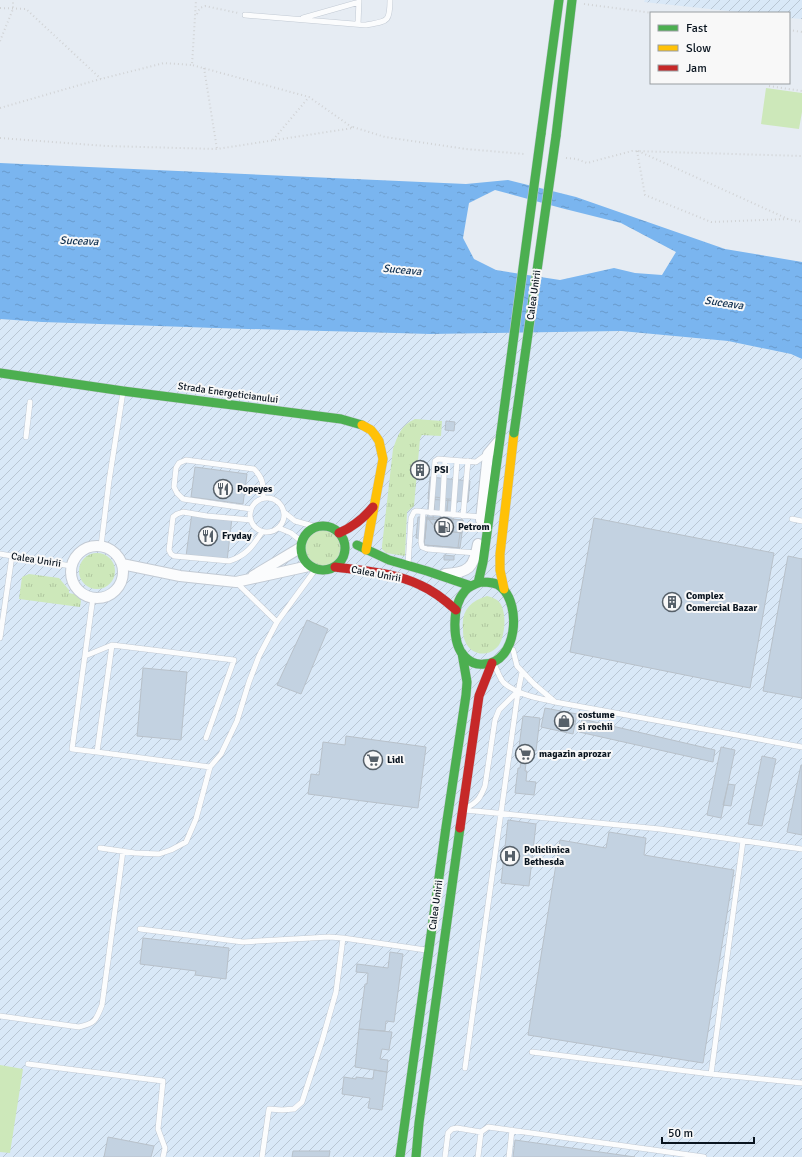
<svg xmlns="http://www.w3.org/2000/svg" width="802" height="1157" font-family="Signika,sans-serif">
  <defs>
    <pattern id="industrial-furrows" width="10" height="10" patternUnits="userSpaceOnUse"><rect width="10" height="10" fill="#d9e8f7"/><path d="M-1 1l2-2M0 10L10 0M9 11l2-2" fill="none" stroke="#b9c6d3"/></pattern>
    <pattern id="grass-tufts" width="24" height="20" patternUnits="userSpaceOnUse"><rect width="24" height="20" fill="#cde8ba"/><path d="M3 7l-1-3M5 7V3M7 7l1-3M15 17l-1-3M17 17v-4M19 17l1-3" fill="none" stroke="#afc69f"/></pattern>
    <pattern id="water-ripples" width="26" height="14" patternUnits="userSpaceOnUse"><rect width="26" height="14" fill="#7ab5ef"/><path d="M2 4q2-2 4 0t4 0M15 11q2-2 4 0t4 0" fill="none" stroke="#689bcc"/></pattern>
  </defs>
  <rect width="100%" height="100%" fill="#e6ecf3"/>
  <path fill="url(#industrial-furrows)" d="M 645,0 L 802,0 L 802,19 L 789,18 L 789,13 L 747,13 L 644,2 Z
    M 0,319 L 42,322 L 215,328 L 430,334 L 621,331 L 728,341 L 791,354 L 802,359 L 802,1157 L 0,1157 Z"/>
  <path fill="url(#grass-tufts)" d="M 415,419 L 442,421 L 441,436 L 422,435 L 420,439 L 414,506 L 409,510 L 407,512 L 405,556 L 386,553 L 382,549 L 382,546 L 393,449 C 398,435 401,425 415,419 Z
    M302 548a21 21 0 1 1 42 0a21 21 0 1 1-42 0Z
    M79 571a18 18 0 1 1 36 0a18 18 0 1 1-36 0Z
    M 29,574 L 59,578 L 69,590 L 69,593 L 78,595 L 81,601 L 80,607 L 19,599 L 22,577 Z
    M 487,596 C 492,597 497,599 500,603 C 507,613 505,636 499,645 C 489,658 471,656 465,641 C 463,637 463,633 463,629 C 461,611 470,601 487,596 Z"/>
  <path fill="#cde8ba" d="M 766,88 L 802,93 L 802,112 L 799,129 L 761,124 Z
    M 0,1065 L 23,1069 L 10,1153 L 0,1152 Z"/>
  <path fill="url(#water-ripples)" fill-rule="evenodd" d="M 0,163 L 466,184 L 508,180 L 576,197 L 725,249 L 802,262 L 802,359 L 791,354 L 728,341 L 621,331 L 430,334 L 215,328 L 42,322 L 0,319 ZM 495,190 L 561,208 L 621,223 L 676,252 L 662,275 L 635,273 L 614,268 L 560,280 L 496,270 L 474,259 L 463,238 L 469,203 Z"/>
  <path fill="#c3d2e1" stroke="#b8c1ca" d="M 446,421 L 455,422 L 454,431 L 445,430 Z
    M 195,467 L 247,474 L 243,504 L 191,497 Z
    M 430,477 L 470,481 L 468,502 L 428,499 Z
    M 429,497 L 435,497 L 433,519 L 427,519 Z
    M 435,497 L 442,498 L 440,520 L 433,519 Z
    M 442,498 L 448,499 L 446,520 L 440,520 Z
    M 448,499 L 455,499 L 453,521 L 446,520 Z
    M 192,513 L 232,518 L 227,561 L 186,556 Z
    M 418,517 L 427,517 L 425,539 L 416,538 Z
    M 427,517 L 430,519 L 438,520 L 439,518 L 463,520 L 462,533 L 460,533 L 458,547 L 460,548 L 424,545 Z
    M 427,517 L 437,530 L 462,533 L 460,548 L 424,545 Z
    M 427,517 L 463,520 L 462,533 L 437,530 Z
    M 594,518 L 774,553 L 750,688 L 570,652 Z
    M 444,555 L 454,556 L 454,560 L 444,560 Z
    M 788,556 L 802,559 L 802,698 L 763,691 Z
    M 307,620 L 328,629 L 301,694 L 277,685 Z
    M 143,668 L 187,672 L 181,740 L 137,736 Z
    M 545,708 L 577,714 L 573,734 L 541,727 Z
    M 523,716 L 540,718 L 536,751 L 528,750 L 525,771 L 527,771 L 526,781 L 536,782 L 534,795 L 515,793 L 518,768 L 520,768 L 522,750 L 519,747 Z
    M 582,719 L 715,750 L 713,762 L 579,732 Z
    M 346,736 L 426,747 L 418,808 L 308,794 L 311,774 L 319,775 L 323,742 L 345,745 Z
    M 721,747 L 735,750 L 721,818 L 707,815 Z
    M 762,756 L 776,759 L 762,826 L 748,824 Z
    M 801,765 L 802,765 L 802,835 L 787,832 Z
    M 728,784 L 735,785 L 731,806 L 723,805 Z
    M 508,820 L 536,824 L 529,886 L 501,883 Z
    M 609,832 L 646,838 L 644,855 L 734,870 L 703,1063 L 528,1035 L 560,840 L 606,848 Z
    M 143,938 L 229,948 L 226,979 L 195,975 L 196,971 L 140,964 Z
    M 390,952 L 403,954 L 394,1022 L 386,1021 L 385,1031 L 359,1029 L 365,984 L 367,984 L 368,973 L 356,972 L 357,964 L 388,968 Z
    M 359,1029 L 392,1032 L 389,1050 L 382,1049 L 380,1059 L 388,1060 L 387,1072 L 355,1067 Z
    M 374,1070 L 387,1072 L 382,1110 L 368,1108 L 370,1098 L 342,1094 L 344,1077 L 356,1079 L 356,1077 L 373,1079 Z
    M 108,1137 L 154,1146 L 151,1157 L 104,1157 Z
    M 515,1140 L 635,1157 L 513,1157 Z
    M 293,1151 L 330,1151 L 329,1157 L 292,1157 Z"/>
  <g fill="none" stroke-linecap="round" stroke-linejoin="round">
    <g stroke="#c2cad4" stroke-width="6">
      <path id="lane" d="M 245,15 L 366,25 C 387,21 390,23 390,0
        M 303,18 L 359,2
        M 358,24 L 359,0
        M 26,437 L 30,402
        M250 515a17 17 0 1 1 34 0a17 17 0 1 1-34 0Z
        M 251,509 L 183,499 L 177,493 L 174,487 L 176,468 L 179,463 L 186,460 L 254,469 C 264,479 263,485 263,498
        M 423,512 L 421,542 L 422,547 L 427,549 L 476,553
        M 285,513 L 295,521 L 317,527
        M 431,513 L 435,461 L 438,459 L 476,462 L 487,454
        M 442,514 L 445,460
        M 453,515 L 457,461
        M 463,516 L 468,461
        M 792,519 L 802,521
        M 251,520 L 207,516 L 183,512 L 177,514 L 173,517 L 169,550 L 171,554 L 174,556 L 229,561 C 246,556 253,546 262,532
        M 279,528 L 291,533 L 301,541
        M 101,546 L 109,481 L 123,392
        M 0,554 L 71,566
        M 408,565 L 411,518 L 414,512 L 416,511 L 481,517
        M 236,582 L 277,622
        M 93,597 L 72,749 L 97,752
        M 0,638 L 12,556
        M 112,645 L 97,752 L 210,767
        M 513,650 L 517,666 L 534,684 L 554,701
        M 85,656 L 112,645 L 234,660 L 206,738
        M 495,666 C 498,672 500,679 504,683 C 518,695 538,698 555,702 L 802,747
        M 466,808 C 478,802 480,798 485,786 L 495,720 L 499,710 L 517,692
        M 465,810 L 660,829 L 802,849
        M 100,848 L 135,853 L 159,854 L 171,850 L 186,842 L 196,819 L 210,767 L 221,754 L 237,721 L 249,682 L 259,656 L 277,622 L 315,570
        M 140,929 L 243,942 L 329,937 L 343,938 L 426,950
        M 0,1016 L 79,1027 C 96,1023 96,1020 102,1005 L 123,851
        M 532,1052 L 711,1074 L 802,1083
        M 28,1064 L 163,1081 L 158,1129 L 165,1148 L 163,1157
        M 465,1068 L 518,692 L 522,672
        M 711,1074 L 743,841
        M 262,1157 L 269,1109 L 282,1110 L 294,1109 L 302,1102 L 322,1041 L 336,992 L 343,938
        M 445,1157 L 448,1133 L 452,1129 L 457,1128 L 481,1132
        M 478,1157 L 481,1132 L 488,1127 L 704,1157
        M 509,1157 L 512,1130"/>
    </g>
    <g stroke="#c2cad4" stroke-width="12">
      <path id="street" d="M 481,520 L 488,454 L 498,442
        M71 572a26 26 0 1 1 52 0a26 26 0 1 1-52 0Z
        M 122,564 L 180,576 L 236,582 L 309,566
        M 445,574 C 469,573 474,567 478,544
        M 253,576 L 300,548"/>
    </g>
    <g stroke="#c2cad4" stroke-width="10">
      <path id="fast" d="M 541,134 L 559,0
        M 556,136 L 572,0
        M 0,373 L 123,391 L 341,419 L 362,425
        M301 548a22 22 0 1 1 44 0a22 22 0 1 1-44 0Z
        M 357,545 L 389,560 L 427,571 L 471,586
        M 481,582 C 488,582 496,582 501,587 C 522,605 517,663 484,664 C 477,665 470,662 465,657 C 451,643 452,605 465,591 C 469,586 475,584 481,582 Z
        M 478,583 L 483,562 L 501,432
        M 400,1157 L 446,827 L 466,695 L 467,682 L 462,653
        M 416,1157 L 419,1123 L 460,828"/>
    </g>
    <g stroke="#c2cad4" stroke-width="10">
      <path id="slow" d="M 362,425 L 371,430 L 375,435 L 379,441 L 383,459 L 366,550
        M 504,589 L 500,570 L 500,554 L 514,433"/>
    </g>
    <g stroke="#c2cad4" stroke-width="10">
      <path id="jam" d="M 339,533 C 353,527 363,519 373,507
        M 335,567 C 363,571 394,572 420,585 C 434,591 445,600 456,610
        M 460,828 L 479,696 L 492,663"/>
    </g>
    <path stroke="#d1d3d5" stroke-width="2" stroke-dasharray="1 3" stroke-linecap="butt" d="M 584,4 L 653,13
      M 0,8 L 26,9 L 101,79
      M 197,14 L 200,8 L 205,6 L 238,13
      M 789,30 L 802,32
      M 0,41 L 13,9 L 13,0
      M 204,68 L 217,149
      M 769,86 L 802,91
      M 0,108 L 97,80 L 164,63 L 192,65 L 196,0
      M 353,127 L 385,137 L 466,149 L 524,154
      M 0,138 L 106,146 L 217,149 L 353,128 L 309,97 L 192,65
      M 273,140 L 309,97
      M 637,151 L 645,195 L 711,222 L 788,219
      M 638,151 L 788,219 L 802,222
      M 566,158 L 577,159 L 587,163 L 632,151 L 802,156"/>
    <use href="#lane" stroke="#fbfcfd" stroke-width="5"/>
    <use href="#street" stroke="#fbfcfd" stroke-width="10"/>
    <use href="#fast" stroke="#4caf50" stroke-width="9"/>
    <use href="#slow" stroke="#ffc107" stroke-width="9"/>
    <use href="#jam" stroke="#c62828" stroke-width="9"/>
    <g stroke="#c2cad4" stroke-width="10" stroke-linecap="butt">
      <path id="fast-bridge" d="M 501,432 L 541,134
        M 514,433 L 556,136"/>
    </g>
    <use href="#fast-bridge" stroke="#4caf50" stroke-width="9"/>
  </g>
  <defs>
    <g id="building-ring" transform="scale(1)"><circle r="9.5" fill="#f8f8f8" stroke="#566069" stroke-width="1.5"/><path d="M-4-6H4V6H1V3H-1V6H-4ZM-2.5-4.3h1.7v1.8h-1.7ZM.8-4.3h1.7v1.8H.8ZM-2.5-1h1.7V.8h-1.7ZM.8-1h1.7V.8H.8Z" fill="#566069"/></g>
    <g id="restaurant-ring" transform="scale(1)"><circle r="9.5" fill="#f8f8f8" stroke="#566069" stroke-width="1.5"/><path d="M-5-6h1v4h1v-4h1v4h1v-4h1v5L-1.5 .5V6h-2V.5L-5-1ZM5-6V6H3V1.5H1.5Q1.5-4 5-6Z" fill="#566069"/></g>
    <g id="fuel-ring" transform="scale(1)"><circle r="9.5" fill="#f8f8f8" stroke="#566069" stroke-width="1.5"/><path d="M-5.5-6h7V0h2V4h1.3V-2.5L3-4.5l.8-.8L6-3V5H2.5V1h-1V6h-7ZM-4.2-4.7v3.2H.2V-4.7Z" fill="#566069"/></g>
    <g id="shop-ring" transform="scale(1)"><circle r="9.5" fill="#f8f8f8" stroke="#566069" stroke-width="1.5"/><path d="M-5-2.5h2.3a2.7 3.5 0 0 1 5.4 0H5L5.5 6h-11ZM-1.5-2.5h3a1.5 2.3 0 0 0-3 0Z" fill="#566069"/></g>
    <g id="supermarket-ring" transform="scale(1)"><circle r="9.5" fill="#f8f8f8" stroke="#566069" stroke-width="1.5"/><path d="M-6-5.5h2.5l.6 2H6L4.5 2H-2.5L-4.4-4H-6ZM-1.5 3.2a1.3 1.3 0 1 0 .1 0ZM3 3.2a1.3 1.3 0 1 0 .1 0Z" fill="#566069"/></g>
    <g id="hospital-ring" transform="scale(1)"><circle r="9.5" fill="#f8f8f8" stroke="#566069" stroke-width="1.5"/><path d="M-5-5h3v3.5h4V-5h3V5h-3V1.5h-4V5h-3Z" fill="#566069"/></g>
  </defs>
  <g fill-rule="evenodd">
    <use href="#building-ring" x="420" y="470"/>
    <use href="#restaurant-ring" x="223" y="489"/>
    <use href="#fuel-ring" x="444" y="527"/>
    <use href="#restaurant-ring" x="208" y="536"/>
    <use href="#building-ring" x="672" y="602"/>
    <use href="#shop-ring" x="564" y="721"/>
    <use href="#supermarket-ring" x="525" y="754"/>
    <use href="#supermarket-ring" x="373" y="760"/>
    <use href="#hospital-ring" x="510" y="856"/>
  </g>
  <g text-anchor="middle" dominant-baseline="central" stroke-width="4" stroke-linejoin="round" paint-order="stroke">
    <g font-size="10" fill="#09141f" stroke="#f8f8f8">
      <text transform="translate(534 295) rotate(-82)">Calea Unirii</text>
      <text transform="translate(228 393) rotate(8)">Strada Energeticianului</text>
      <text transform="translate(36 560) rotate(9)">Calea Unirii</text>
      <text transform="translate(376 574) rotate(11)">Calea Unirii</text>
      <text transform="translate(436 905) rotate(-82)">Calea Unirii</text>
    </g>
    <g font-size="10" font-weight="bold" fill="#09141f" stroke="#f8f8f8" text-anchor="start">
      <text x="434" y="470">PSI</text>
      <text x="237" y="489">Popeyes</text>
      <text x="458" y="527">Petrom</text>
      <text x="222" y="536">Fryday</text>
      <text x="686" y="596">Complex<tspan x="686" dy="12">Comercial Bazar</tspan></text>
      <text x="578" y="715">costume<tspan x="578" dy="12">si rochii</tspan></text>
      <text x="539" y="754">magazin aprozar</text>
      <text x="387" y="760">Lidl</text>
      <text x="524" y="850">Policlinica<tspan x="524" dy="12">Bethesda</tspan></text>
    </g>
    <g font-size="11" font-style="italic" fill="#103151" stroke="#f8f8f8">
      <text transform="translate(79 241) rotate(2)">Suceava</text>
      <text transform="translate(402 270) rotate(5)">Suceava</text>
      <text transform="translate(724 303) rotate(8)">Suceava</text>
    </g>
  </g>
  <rect x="650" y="12" width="140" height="72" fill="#f8f8f8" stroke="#989da1"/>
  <rect x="658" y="25" width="20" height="6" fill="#4caf50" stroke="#989da1"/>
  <text x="686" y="32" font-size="12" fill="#09141f">Fast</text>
  <rect x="658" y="45" width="20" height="6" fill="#ffc107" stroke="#989da1"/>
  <text x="686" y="52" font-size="12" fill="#09141f">Slow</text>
  <rect x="658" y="65" width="20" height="6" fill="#c62828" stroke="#989da1"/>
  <text x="686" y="72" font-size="12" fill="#09141f">Jam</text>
  <path d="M662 1137v6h92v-6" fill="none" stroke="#09141f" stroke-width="2"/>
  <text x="668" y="1137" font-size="12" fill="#09141f" stroke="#f8f8f8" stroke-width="3" paint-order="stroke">50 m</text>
</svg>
